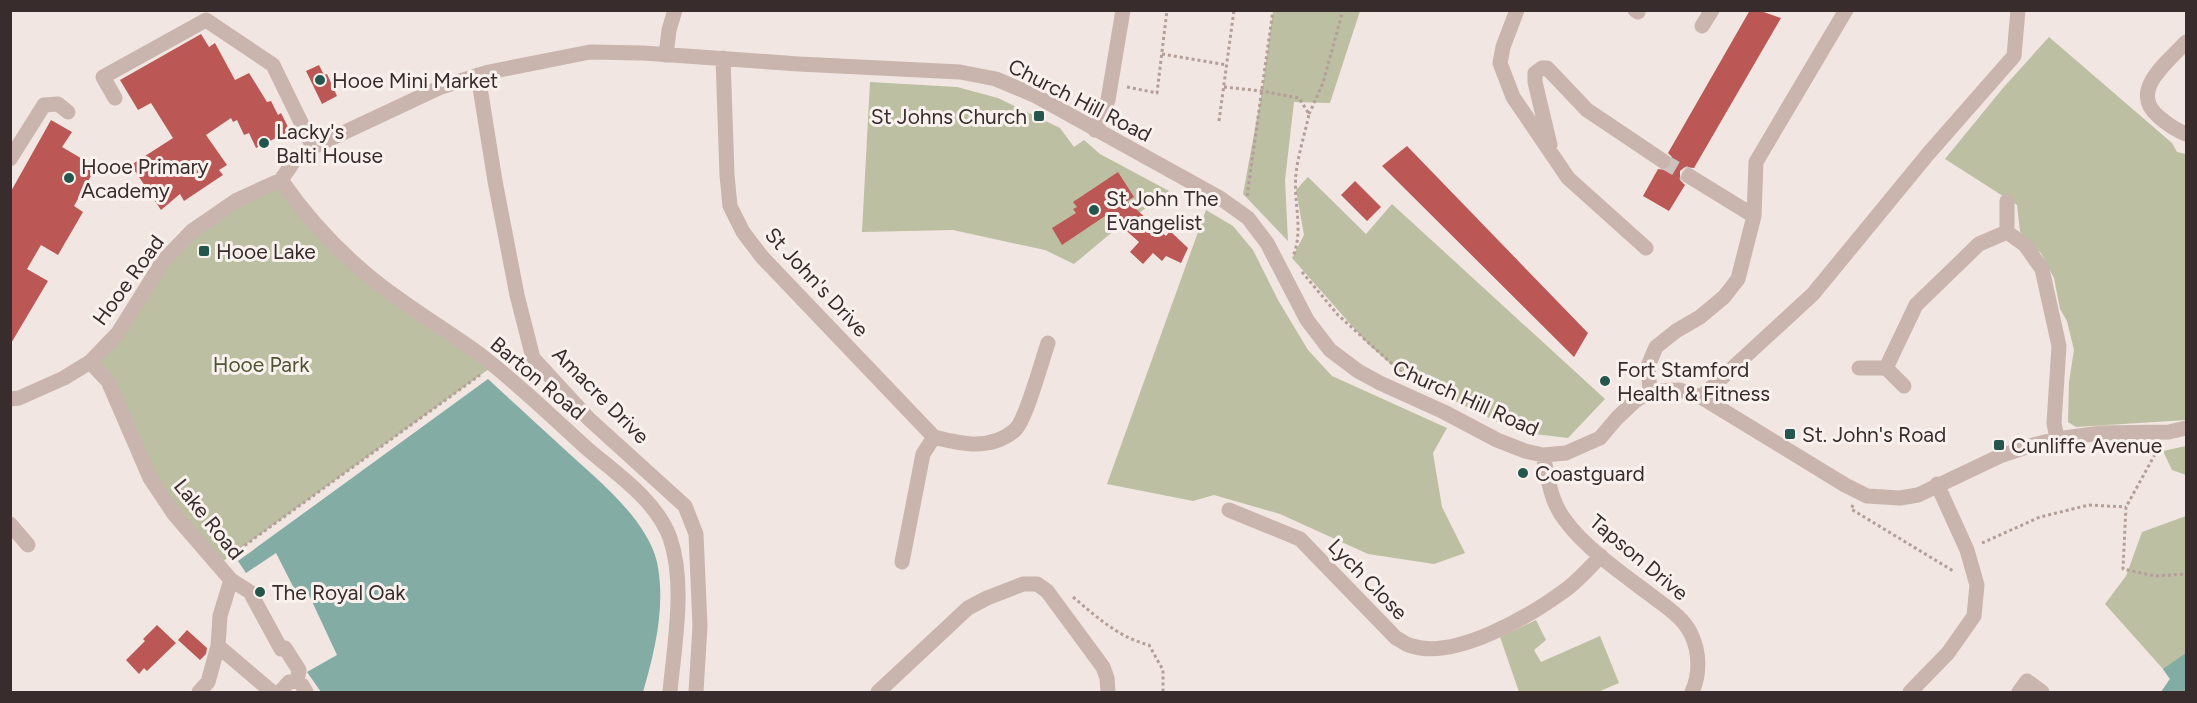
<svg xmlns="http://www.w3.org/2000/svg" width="2197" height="703" font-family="Figtree,sans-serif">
  <rect width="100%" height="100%" fill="#f1e6e1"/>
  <path fill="#bcbfa2" d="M 1273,11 L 1360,11 L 1330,103 L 1294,102 L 1285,180 L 1288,241 L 1243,194 L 1262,91 Z
    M 2049,37 L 2172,143 L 2177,152 L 2186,154 L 2186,420 L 2076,427 L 2068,422 L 2069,382 L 2074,350 L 2067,321 L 2060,309 L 2054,278 L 2041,253 L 2024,239 L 2020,231 L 2017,205 L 1945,159 L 2003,88 Z
    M 870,82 L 957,87 L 998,98 L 1060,128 L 1074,147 L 1084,140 L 1100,154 L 1169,191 L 1110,234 L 1074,264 L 1045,250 L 953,230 L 862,232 Z
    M 1308,177 L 1366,234 L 1392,204 L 1605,399 L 1568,438 L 1518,432 L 1406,377 L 1368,344 L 1292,258 L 1304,235 L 1296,190 Z
    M 281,180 L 328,238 L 493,366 L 219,564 L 174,514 L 90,362 L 192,231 Z
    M 1206,210 L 1233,226 L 1253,250 L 1278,300 L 1308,350 L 1332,376 L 1447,428 L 1433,453 L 1442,507 L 1465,553 L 1434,564 L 1368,554 L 1280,514 L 1214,495 L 1193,501 L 1107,484 Z
    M 2186,446 L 2186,475 L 2172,470 L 2163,451 Z
    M 2186,516 L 2186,692 L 2161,692 L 2170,679 L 2163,669 L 2105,604 L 2126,576 L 2142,532 Z
    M 1536,620 L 1546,640 L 1534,650 L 1541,662 L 1600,636 L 1619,683 L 1598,692 L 1519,692 L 1500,637 Z"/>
  <path fill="#83aca4" d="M 488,379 C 513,402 537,424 562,447 C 595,478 646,517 657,562 C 666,605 655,651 643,692 L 321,692 L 307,672 L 337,655 L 309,595 L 300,600 L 276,553 L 246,573 L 238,561 Z
    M 2186,653 L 2186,692 L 2161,692 L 2170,679 L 2163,669 Z"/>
  <path fill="#bb5856" d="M 1750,10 L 1758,10 L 1781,18 L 1694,168 L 1685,167 L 1680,171 L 1680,180 L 1685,185 L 1669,211 L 1643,196 L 1658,169 L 1667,170 L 1671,166 L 1672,157 L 1668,153 Z
    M 201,34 L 209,47 L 215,43 L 235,80 L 249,73 L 267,102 L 271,101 L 278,115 L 281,113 L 290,131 L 256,148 L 249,133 L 244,135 L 237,120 L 233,122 L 231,118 L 206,135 L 227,165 L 219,170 L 223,175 L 184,201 L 180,194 L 161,210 L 131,165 L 173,138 L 151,103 L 138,110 L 120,80 Z
    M 319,65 L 324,75 L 327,74 L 337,96 L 322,104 L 306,71 Z
    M 51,120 L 72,132 L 62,147 L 96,167 L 74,206 L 83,212 L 58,255 L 41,245 L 27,269 L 48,281 L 10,345 L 10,193 Z
    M 1407,146 L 1588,333 L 1574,357 L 1382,166 Z
    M 1118,172 L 1134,197 L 1127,201 L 1166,236 L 1170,231 L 1188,248 L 1181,263 L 1166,256 L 1162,261 L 1153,253 L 1143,264 L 1130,252 L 1139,242 L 1121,226 L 1111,212 L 1062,245 L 1052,228 L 1076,213 L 1073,209 L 1077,207 L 1073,202 Z
    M 1355,181 L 1381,207 L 1367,221 L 1341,195 Z
    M 157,625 L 176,643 L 147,671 L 144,668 L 139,674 L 126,660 L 145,641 L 143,639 Z
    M 187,630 L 207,648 L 206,654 L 200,660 L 178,640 Z"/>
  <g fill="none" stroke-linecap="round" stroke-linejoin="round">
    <path stroke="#ccc1bd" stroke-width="15" stroke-dasharray="15 8" stroke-linecap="butt" d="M 1663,161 L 1689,176"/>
    <path stroke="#b49e98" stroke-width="3" stroke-dasharray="3 3" stroke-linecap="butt" d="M 1162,54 L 1227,65
      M 1127,87 L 1157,93 L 1167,10
      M 1224,87 L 1262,91 L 1299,98 L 1309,114 C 1305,134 1298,154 1296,174 C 1293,201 1304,231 1293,256
      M 1309,114 L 1323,83 L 1343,10
      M 1219,121 L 1234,10
      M 1247,196 L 1273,10
      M 1302,272 L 1338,315 L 1402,373
      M 2158,449 L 2126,507 L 2123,569 L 2155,576 L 2186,574
      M 1853,505 L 1851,509 L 1955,572
      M 1982,543 L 2040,517 L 2089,505 L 2126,507
      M 230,556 L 480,375
      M 1073,597 C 1098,618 1118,637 1149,645 L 1163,670 L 1163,692"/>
    <path stroke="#c9b4ae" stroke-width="15" d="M 1517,10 L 1503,47 L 1500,63 L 1513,97 L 1568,178 L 1646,248
      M 1635,10 L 1638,12
      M 1702,26 L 1712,10
      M 2186,42 C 2167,63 2128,91 2159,117 C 2167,124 2176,130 2186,134
      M 666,55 L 669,30 L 675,10
      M 723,58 L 727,175 L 730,206 L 743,232 L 762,257 L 934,437 C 961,444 991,451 1015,430 C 1026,420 1042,360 1048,343
      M 478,75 L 495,181 L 517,295 L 533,358 L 589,419 L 685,506 L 696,534 L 700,626 L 696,692
      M 115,98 L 103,77 L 206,20 L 273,65 L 313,147
      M 1095,130 L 1108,100 L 1123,10
      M 1550,145 L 1535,82 L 1535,73 L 1542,68 L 1547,68 L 1587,110 L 1663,161
      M 10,159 L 44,105 L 58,104 L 68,112
      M 1689,176 L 1754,216
      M 281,180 C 306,216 336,249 370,277 C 404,305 442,327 478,353 C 518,383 554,419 591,452 C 620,476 657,502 670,538 C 686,584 674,646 670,692
      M 2007,232 L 2007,201
      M 90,362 L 108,381 L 150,478 L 174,514 L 231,580 L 220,616 L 218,646 L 208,682 L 199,692
      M 1859,368 L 1886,368
      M 1904,386 L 1886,368 L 1916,305 L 1979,244 L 2007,232 L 2025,245 L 2042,269 L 2059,346 L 2054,423 L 2057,439
      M 1650,391 L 1680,390 L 1701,397 L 1845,485 L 1867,496 L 1900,498 L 1918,495 L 2000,456 L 2033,445 L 2057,439 L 2101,433 L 2169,432 L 2186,428
      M 1650,391 L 1648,366 L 1656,347 L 1676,331 L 1700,317 L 1724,297 L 1738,279 L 1754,216 L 1756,162 L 1846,10
      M 1701,397 L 1813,294 L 1928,154 L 2014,56 L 2018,10
      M 10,399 L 19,398 L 64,378 L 90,362 L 118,333 L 163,261 L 192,231 L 237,200 L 281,180 L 294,161 L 313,147 L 441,87 L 489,72 L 590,52 L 643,53 L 799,64 L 960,72 L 996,79 L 1034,95 L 1220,198 L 1248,218 L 1267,243 L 1307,320 L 1330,350 L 1358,371 L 1380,383 L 1444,412 L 1497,440 L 1525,451 L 1543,455 L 1566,453 L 1600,438 L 1617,418 L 1635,401 L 1650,391
      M 1543,455 C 1548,477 1550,501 1565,520 C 1585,548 1624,575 1652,596 C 1666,607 1683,617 1691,634 C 1700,652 1700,675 1692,692
      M 1229,510 L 1300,539 L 1396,638 C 1401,640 1406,645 1412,646 C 1455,660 1530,616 1564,591 C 1577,582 1589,568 1601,556
      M 10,524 L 28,545
      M 902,562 L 923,454 L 934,437
      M 231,580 L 250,592 L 281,649 L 285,648 L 299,670 L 297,681
      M 218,646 L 272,692
      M 280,692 L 289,682 L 297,681 L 302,685 L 306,692
      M 878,692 L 968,608 L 987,598 L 1023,584 L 1037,584 L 1047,591 L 1103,667 L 1107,678 L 1108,692
      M 1910,692 L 1948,653 L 1974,616 L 1977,585 L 1967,550 L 1937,484
      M 2019,692 L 2027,681 L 2042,692"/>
  </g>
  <g fill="#25564e" stroke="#f9f1ed" stroke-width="2">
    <circle cx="320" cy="80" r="6"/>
    <rect x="1033" y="110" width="12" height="12" rx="3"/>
    <circle cx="264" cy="143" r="6"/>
    <circle cx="69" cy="178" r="6"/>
    <circle cx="1094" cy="210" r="6"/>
    <rect x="198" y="245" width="12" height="12" rx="3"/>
    <circle cx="1605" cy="381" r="6"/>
    <rect x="1784" y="428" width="12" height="12" rx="3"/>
    <rect x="1993" y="439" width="12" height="12" rx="3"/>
    <circle cx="1523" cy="473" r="6"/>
    <circle cx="260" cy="592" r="6"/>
  </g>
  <g text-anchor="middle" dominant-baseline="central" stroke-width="6" stroke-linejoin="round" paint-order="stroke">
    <g font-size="21" fill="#382d2c" stroke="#f9f1ed" text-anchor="start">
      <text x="332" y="80">Hooe Mini Market</text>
      <text x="1027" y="116" text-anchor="end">St Johns Church</text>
      <text x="276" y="131">Lacky's<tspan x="276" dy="24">Balti House</tspan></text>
      <text x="81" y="166">Hooe Primary<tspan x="81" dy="24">Academy</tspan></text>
      <text x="1106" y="198">St John The<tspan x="1106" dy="24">Evangelist</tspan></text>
      <text x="216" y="251">Hooe Lake</text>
      <text x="1617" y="369">Fort Stamford<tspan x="1617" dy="24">Health &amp; Fitness</tspan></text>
      <text x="1802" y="434">St. John's Road</text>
      <text x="2011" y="445">Cunliffe Avenue</text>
      <text x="1535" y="473">Coastguard</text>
      <text x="272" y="592">The Royal Oak</text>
    </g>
    <g font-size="21" fill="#382d2c" stroke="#f9f1ed">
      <text transform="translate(1080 100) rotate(27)">Church Hill Road</text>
      <text transform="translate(128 280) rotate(-54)">Hooe Road</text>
      <text transform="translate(817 282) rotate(47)">St John's Drive</text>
      <text transform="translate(538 378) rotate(40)">Barton Road</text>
      <text transform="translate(601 395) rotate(45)">Amacre Drive</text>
      <text transform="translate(1466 398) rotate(24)">Church Hill Road</text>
      <text transform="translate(209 519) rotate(51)">Lake Road</text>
      <text transform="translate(1639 557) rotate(40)">Tapson Drive</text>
      <text transform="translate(1368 579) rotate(46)">Lych Close</text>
    </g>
    <g font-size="21" fill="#4f5432" stroke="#f9f1ed">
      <text x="261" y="364">Hooe Park</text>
    </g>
  </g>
  <rect width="2197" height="703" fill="none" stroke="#382d2c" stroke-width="24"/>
</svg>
